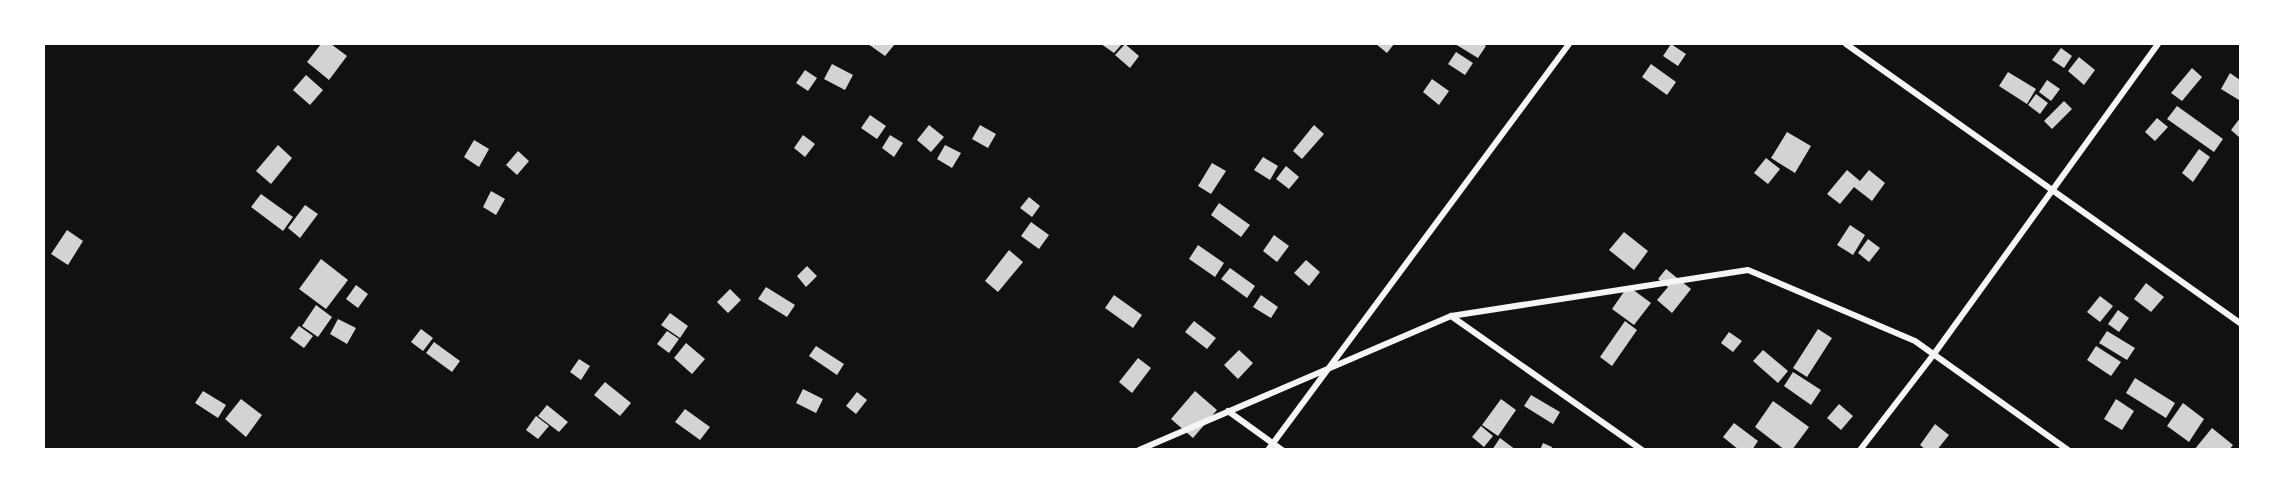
<svg xmlns="http://www.w3.org/2000/svg" width="2284" height="493" font-family="'IBM Plex Sans',sans-serif">
  <rect width="100%" height="100%" fill="#111"/>
  <path fill="#d3d3d3" d="M 321,44 L 331,44 L 347,56 L 329,80 L 307,62 Z
    M 868,44 L 895,44 L 885,56 Z
    M 1101,44 L 1122,44 L 1114,53 Z
    M 1125,44 L 1139,56 L 1130,68 L 1115,55 Z
    M 1376,44 L 1394,44 L 1387,53 Z
    M 1455,44 L 1483,44 L 1486,46 L 1478,58 Z
    M 1671,44 L 1686,54 L 1678,66 L 1663,56 Z
    M 2061,48 L 2072,56 L 2064,68 L 2052,60 Z
    M 1456,52 L 1473,63 L 1465,75 L 1448,64 Z
    M 2079,57 L 2095,70 L 2084,85 L 2068,71 Z
    M 832,64 L 853,75 L 845,90 L 824,79 Z
    M 1651,64 L 1676,82 L 1667,95 L 1642,77 Z
    M 2192,68 L 2202,77 L 2182,101 L 2171,93 Z
    M 805,70 L 817,78 L 808,91 L 796,83 Z
    M 2008,72 L 2036,89 L 2027,104 L 1999,86 Z
    M 2230,73 L 2240,80 L 2239,100 L 2221,89 Z
    M 306,75 L 323,90 L 310,105 L 293,90 Z
    M 1432,79 L 1449,91 L 1439,105 L 1423,92 Z
    M 2047,80 L 2060,89 L 2051,101 L 2039,92 Z
    M 2036,94 L 2048,103 L 2040,114 L 2028,105 Z
    M 2064,101 L 2072,109 L 2052,129 L 2044,121 Z
    M 2177,106 L 2223,139 L 2214,152 L 2167,119 Z
    M 870,115 L 886,126 L 877,139 L 861,128 Z
    M 2157,118 L 2168,127 L 2155,141 L 2145,132 Z
    M 2240,118 L 2240,138 L 2231,130 Z
    M 929,125 L 944,137 L 931,152 L 917,140 Z
    M 980,125 L 996,134 L 988,148 L 972,139 Z
    M 1314,125 L 1324,134 L 1302,159 L 1293,151 Z
    M 1787,132 L 1811,146 L 1795,173 L 1771,158 Z
    M 803,135 L 815,144 L 805,157 L 794,148 Z
    M 890,135 L 903,143 L 894,157 L 882,148 Z
    M 474,140 L 489,149 L 479,167 L 464,157 Z
    M 278,145 L 292,158 L 271,184 L 256,171 Z
    M 945,145 L 961,153 L 952,168 L 937,159 Z
    M 2199,149 L 2210,157 L 2193,182 L 2182,173 Z
    M 518,151 L 529,161 L 517,175 L 506,165 Z
    M 1263,157 L 1278,166 L 1270,180 L 1254,170 Z
    M 1766,158 L 1780,169 L 1768,184 L 1754,173 Z
    M 1212,163 L 1226,171 L 1211,194 L 1198,186 Z
    M 1286,166 L 1299,177 L 1289,189 L 1276,179 Z
    M 1847,170 L 1860,181 L 1869,170 L 1885,183 L 1872,201 L 1854,187 L 1840,204 L 1827,194 Z
    M 491,191 L 505,199 L 496,215 L 483,207 Z
    M 261,194 L 293,217 L 283,231 L 251,207 Z
    M 1029,197 L 1040,206 L 1032,217 L 1020,208 Z
    M 1219,203 L 1250,225 L 1241,237 L 1211,215 Z
    M 305,205 L 318,214 L 300,238 L 288,228 Z
    M 1031,222 L 1049,235 L 1039,249 L 1021,236 Z
    M 1850,225 L 1865,235 L 1853,255 L 1837,245 Z
    M 67,230 L 83,241 L 68,265 L 51,254 Z
    M 1624,232 L 1648,251 L 1634,270 L 1609,250 Z
    M 1274,235 L 1289,246 L 1277,262 L 1263,251 Z
    M 1868,239 L 1880,248 L 1869,262 L 1858,253 Z
    M 1198,245 L 1224,263 L 1215,277 L 1189,259 Z
    M 1009,250 L 1023,262 L 998,292 L 985,281 Z
    M 321,259 L 348,280 L 326,309 L 299,289 Z
    M 1306,260 L 1320,272 L 1309,286 L 1294,273 Z
    M 807,266 L 817,276 L 806,287 L 797,276 Z
    M 1230,268 L 1255,286 L 1247,298 L 1221,279 Z
    M 1666,269 L 1691,289 L 1672,313 L 1657,300 L 1668,287 L 1658,279 Z
    M 2146,283 L 2164,297 L 2151,312 L 2134,299 Z
    M 356,285 L 368,294 L 358,308 L 346,299 Z
    M 1628,286 L 1651,303 L 1634,325 L 1612,309 Z
    M 766,287 L 795,305 L 787,317 L 758,299 Z
    M 730,289 L 741,300 L 728,313 L 717,302 Z
    M 1114,295 L 1142,315 L 1133,328 L 1105,308 Z
    M 1261,295 L 1278,307 L 1271,318 L 1253,307 Z
    M 2100,296 L 2113,306 L 2100,322 L 2087,312 Z
    M 316,305 L 332,317 L 318,337 L 302,326 Z
    M 2118,310 L 2129,318 L 2119,332 L 2108,324 Z
    M 670,313 L 688,326 L 680,338 L 661,325 Z
    M 338,319 L 356,328 L 347,344 L 330,334 Z
    M 1194,321 L 1216,338 L 1207,349 L 1185,332 Z
    M 1625,321 L 1637,330 L 1612,366 L 1600,357 Z
    M 299,326 L 313,336 L 304,348 L 290,338 Z
    M 421,329 L 433,338 L 423,351 L 411,342 Z
    M 1818,329 L 1832,338 L 1807,377 L 1793,368 Z
    M 667,331 L 679,339 L 669,353 L 657,344 Z
    M 2107,331 L 2135,348 L 2127,360 L 2099,343 Z
    M 1729,332 L 1742,341 L 1733,352 L 1721,343 Z
    M 434,342 L 460,361 L 452,372 L 426,353 Z
    M 686,343 L 705,359 L 692,374 L 674,358 Z
    M 816,346 L 844,364 L 837,375 L 809,356 Z
    M 2096,346 L 2121,362 L 2111,376 L 2087,360 Z
    M 1239,350 L 1253,363 L 1238,379 L 1224,365 Z
    M 1763,350 L 1788,371 L 1778,383 L 1753,361 Z
    M 1138,358 L 1151,368 L 1132,393 L 1119,382 Z
    M 579,359 L 590,366 L 581,380 L 570,372 Z
    M 1793,372 L 1821,390 L 1811,405 L 1784,386 Z
    M 2135,378 L 2175,403 L 2166,418 L 2126,393 Z
    M 605,382 L 631,403 L 620,416 L 594,395 Z
    M 803,389 L 823,399 L 816,413 L 796,403 Z
    M 203,391 L 226,405 L 218,418 L 195,403 Z
    M 1195,391 L 1217,410 L 1193,438 L 1171,419 Z
    M 857,392 L 867,400 L 856,414 L 846,406 Z
    M 1531,395 L 1560,412 L 1553,424 L 1524,406 Z
    M 241,399 L 262,415 L 246,437 L 225,419 Z
    M 1501,399 L 1516,410 L 1498,436 L 1482,425 Z
    M 2116,399 L 2134,411 L 2122,430 L 2104,419 Z
    M 1773,401 L 1809,427 L 1792,450 L 1785,450 L 1755,427 Z
    M 2183,403 L 2204,419 L 2189,442 L 2167,426 Z
    M 1839,404 L 1853,416 L 1841,430 L 1827,418 Z
    M 547,405 L 568,422 L 559,432 L 538,416 Z
    M 685,409 L 710,427 L 700,440 L 675,422 Z
    M 536,416 L 549,426 L 538,439 L 526,430 Z
    M 1734,423 L 1758,441 L 1752,450 L 1739,450 L 1723,437 Z
    M 1935,424 L 1949,435 L 1937,450 L 1926,450 L 1920,445 Z
    M 1481,426 L 1493,436 L 1484,447 L 1472,437 Z
    M 2212,428 L 2233,445 L 2229,450 L 2194,450 Z
    M 1500,438 L 1516,450 L 1492,450 Z
    M 1543,443 L 1552,447 L 1551,450 L 1540,450 Z"/>
  <g fill="none" stroke-linecap="round" stroke-linejoin="round">
    <path stroke="#f5f5f5" stroke-width="6" d="M 1846,44 L 2240,323
      M 1451,316 L 1642,450
      M 1228,411 L 1282,450
      M 1139,450 L 1451,316 L 1748,270 L 1915,341 L 2068,450
      M 1268,450 L 1569,44
      M 1860,450 L 1934,354 L 2158,44"/>
  </g>
  <rect width="2284" height="493" fill="none" stroke="#ffffff" stroke-width="90"/>
</svg>
